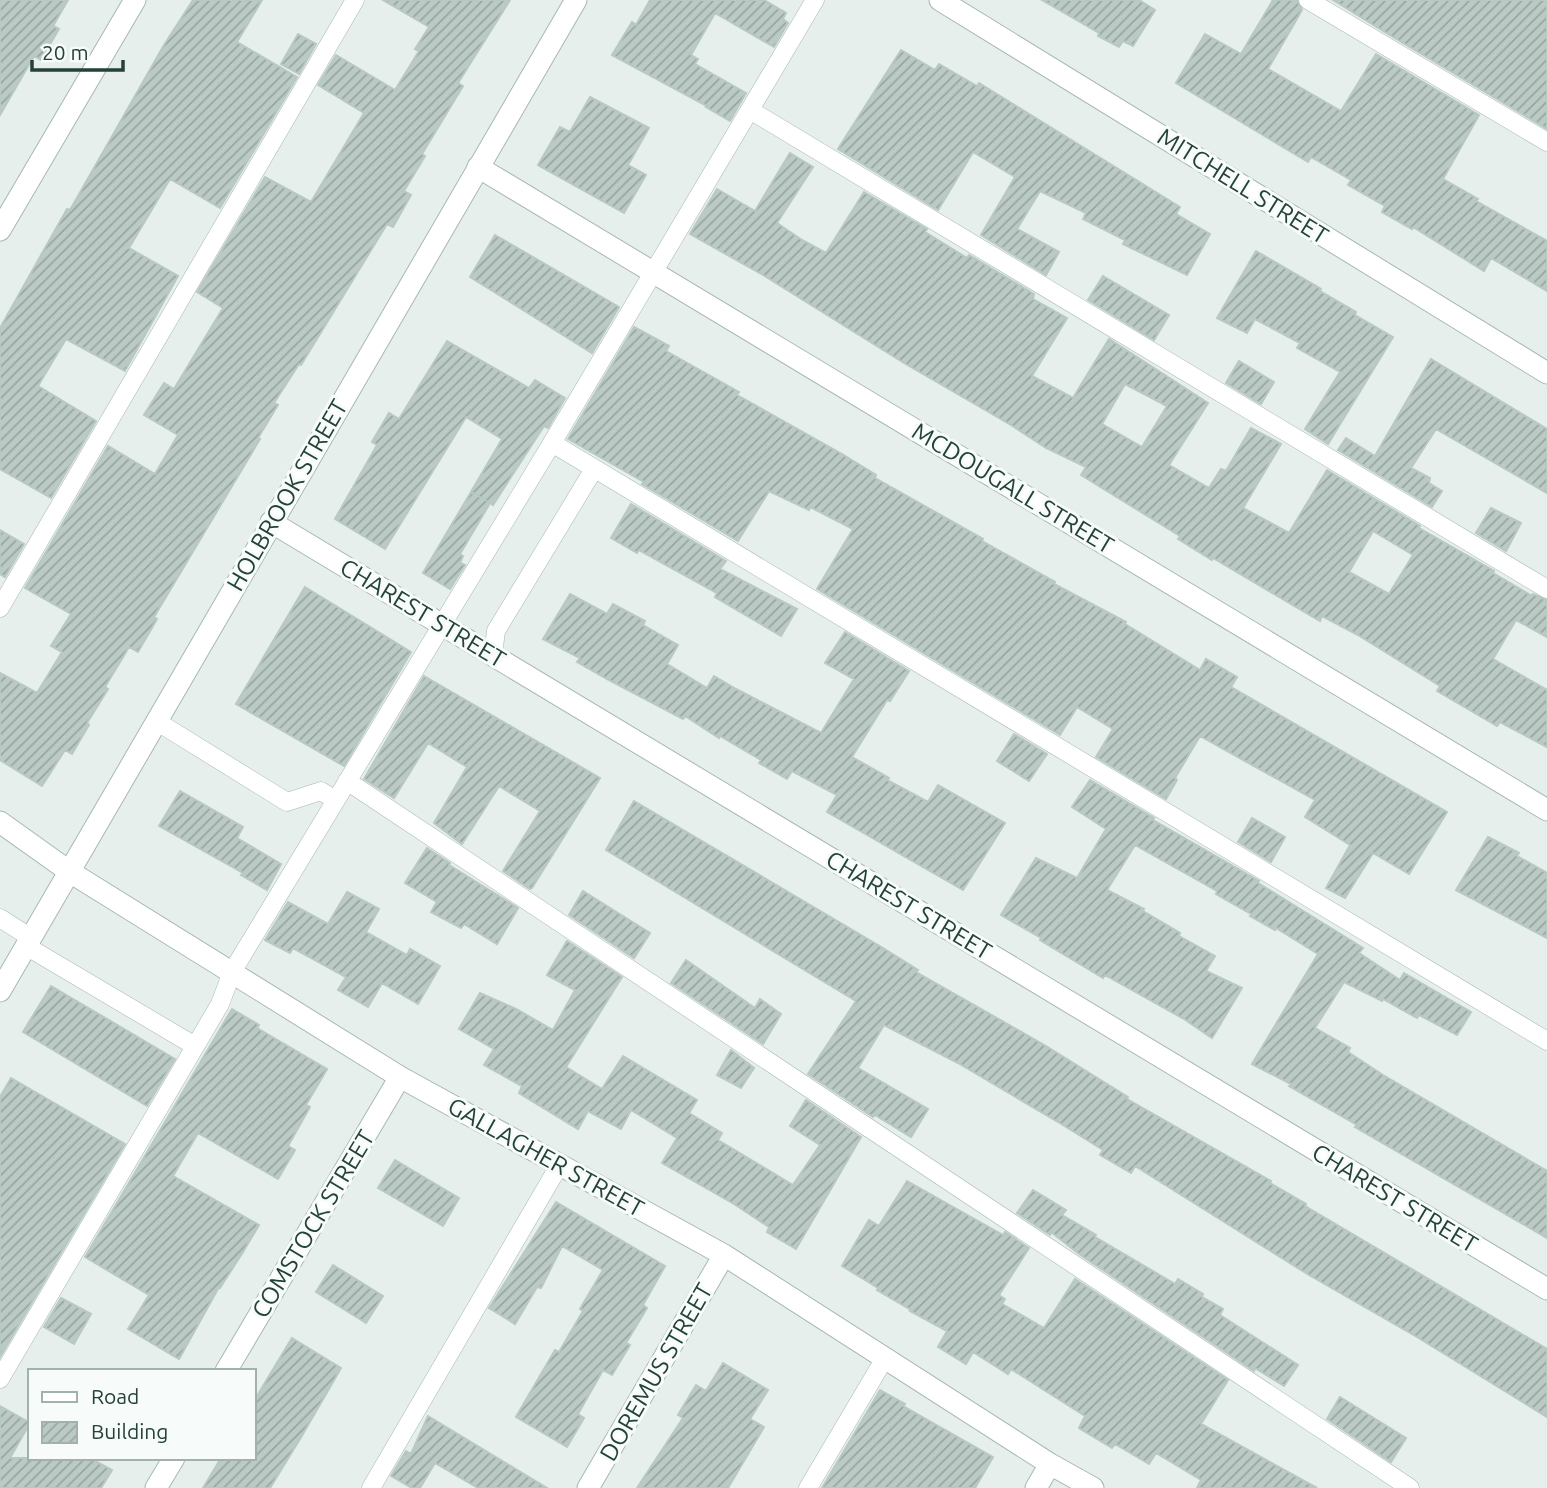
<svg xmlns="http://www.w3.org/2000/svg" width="1547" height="1488" font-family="Ubuntu,sans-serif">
  <defs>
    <pattern id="building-hatch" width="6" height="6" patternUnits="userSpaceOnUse" patternTransform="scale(1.75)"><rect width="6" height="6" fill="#bbcac4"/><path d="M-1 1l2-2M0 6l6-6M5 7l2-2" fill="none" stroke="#98a6a0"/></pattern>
  </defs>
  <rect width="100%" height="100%" fill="#e6efeb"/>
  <path fill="url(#building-hatch)" stroke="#b8c9c2" stroke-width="2" fill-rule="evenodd" d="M 0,0 L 68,0 L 53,26 L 59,29 L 41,60 L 34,56 L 0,115 Z
    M 193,0 L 262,0 L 237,42 L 297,77 L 220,208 L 170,179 L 129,248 L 178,276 L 125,371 L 66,339 L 38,386 L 96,421 L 51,498 L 0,469 L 0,328 L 67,209 L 70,210 L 164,45 Z
    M 383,0 L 510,0 L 458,83 L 463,86 L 422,154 L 425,156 L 404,191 L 411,195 L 393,227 L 387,224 L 301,365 L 299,364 L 274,403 L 278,405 L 258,438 L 260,439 L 154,617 L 157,619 L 138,652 L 129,647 L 105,687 L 108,689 L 87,723 L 89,725 L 72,754 L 65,750 L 42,786 L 0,760 L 0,673 L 37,693 L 62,652 L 51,646 L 71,614 L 25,588 L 108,446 L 155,474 L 178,435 L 144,415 L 164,383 L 174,389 L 223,308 L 197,292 L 265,177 L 311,202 L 364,113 L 318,85 L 336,55 L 395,90 L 419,51 L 415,49 L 429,27 Z
    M 650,0 L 764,0 L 786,13 L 783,19 L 788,23 L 774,47 L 715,13 L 691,55 L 698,59 L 695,64 L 746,93 L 730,121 L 706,107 L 707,106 L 612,55 L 632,22 L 636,25 Z
    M 1042,0 L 1139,0 L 1155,10 L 1133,46 L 1123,41 L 1119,47 L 1098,36 L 1099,33 Z
    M 1273,0 L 1297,0 L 1302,10 L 1268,69 L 1341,111 L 1376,54 L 1479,115 L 1443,179 L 1478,199 L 1476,201 L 1547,241 L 1547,291 L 1491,258 L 1484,271 L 1413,227 L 1412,229 L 1382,212 L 1385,206 L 1348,185 L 1351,180 L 1311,157 L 1308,162 L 1176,83 L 1205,34 L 1241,54 Z
    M 1333,0 L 1547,0 L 1547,129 L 1388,34 Z
    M 298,34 L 316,44 L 299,74 L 281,64 Z
    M 901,50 L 935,70 L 939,64 L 977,86 L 979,83 L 1180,207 L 1176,214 L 1210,234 L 1187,275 L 1123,244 L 1125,240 L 1083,219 L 1086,213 L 1040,191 L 1017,229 L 1059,252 L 1046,275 L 981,235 L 1015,177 L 973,152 L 938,210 L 838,149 Z
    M 590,97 L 649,128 L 628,165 L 646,175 L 624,213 L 538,165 L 560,127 L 570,132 Z
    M 790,153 L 813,167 L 777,223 L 802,240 L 826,253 L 864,192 L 927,229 L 925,232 L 967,258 L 969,255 L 1034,294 L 1033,299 L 1067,318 L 1032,376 L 1073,398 L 1109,339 L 1208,403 L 1169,465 L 1209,488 L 1221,469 L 1226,471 L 1251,428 L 1281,444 L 1243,508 L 1289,533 L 1327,470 L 1420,526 L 1419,528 L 1494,571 L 1493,573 L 1532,596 L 1533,594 L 1547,600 L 1547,637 L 1516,620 L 1493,659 L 1547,690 L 1547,747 L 1500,722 L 1497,726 L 1437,691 L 1440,686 L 1358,635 L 1322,616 L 1320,621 L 1213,558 L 1212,560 L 1178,539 L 1180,536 L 1081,475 L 1086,467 L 1046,448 L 1011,425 L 904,363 L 763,275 L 690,234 L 717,189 L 755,211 ZM 1125,384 L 1167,406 L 1142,447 L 1102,424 ZM 1373,531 L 1413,555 L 1389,594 L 1349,572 Z
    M 495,235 L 619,307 L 592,353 L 470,277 Z
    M 1256,251 L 1321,289 L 1320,291 L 1356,312 L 1355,315 L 1393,337 L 1328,444 L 1305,429 L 1340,372 L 1297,348 L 1300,343 L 1255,319 L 1247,333 L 1217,318 Z
    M 1103,276 L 1169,315 L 1154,340 L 1088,300 Z
    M 634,327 L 669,346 L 666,351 L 739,392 L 737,395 L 842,454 L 876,475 L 875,478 L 983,539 L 982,541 L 1055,582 L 1054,584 L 1126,622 L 1125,624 L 1200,670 L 1206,659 L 1237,677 L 1231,687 L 1447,812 L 1409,874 L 1373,853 L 1345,898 L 1326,888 L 1350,845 L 1305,817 L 1315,800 L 1200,736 L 1175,778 L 1177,780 L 1166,799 L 1096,757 L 1113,729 L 1077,707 L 1060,735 L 817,589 L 853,529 L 810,507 L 809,510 L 769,491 L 738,541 L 642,484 L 644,482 L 568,439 Z
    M 447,341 L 529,388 L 535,380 L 565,398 L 548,428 L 544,426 L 493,505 L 490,503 L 460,554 L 463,556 L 460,563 L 465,565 L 450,589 L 423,573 L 471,492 L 487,501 L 471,492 L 502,439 L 466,417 L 385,549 L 335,519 L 377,445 L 372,442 L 389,413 L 399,419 Z
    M 1431,359 L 1547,429 L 1547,493 L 1436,429 L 1411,468 L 1430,478 L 1429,483 L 1442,491 L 1432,507 L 1338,450 L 1346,438 L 1375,456 Z
    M 1239,361 L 1274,382 L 1261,404 L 1226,383 Z
    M 631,504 L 726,561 L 720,569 L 797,609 L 781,636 L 715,597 L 717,593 L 639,550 L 637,553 L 611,538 Z
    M 1491,508 L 1521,523 L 1506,551 L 1476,533 Z
    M 0,530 L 24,544 L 5,577 L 0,574 Z
    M 305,587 L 411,652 L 344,766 L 236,704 Z
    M 570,594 L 607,614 L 613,604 L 645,621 L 643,625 L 678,645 L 667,664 L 707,688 L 714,676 L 736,689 L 821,733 L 854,679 L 825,663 L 845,632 L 909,671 L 890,701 L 887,700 L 852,757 L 889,778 L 887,780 L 928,802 L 938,785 L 1005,823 L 963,890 L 827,812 L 837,795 L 792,771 L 787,779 L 759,763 L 761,760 L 720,736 L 719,738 L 685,716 L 683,719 L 609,680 L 577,662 L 580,658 L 543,639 Z
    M 424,676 L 600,778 L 532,888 L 530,889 L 503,871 L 540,811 L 499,786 L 462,844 L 434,823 L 467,767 L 428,743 L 394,798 L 364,779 Z
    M 1014,734 L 1047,754 L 1029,781 L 997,761 Z
    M 1090,780 L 1154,818 L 1153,820 L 1259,881 L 1258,883 L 1363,948 L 1359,953 L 1400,980 L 1404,973 L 1471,1012 L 1457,1035 L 1419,1015 L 1417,1018 L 1383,999 L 1382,1001 L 1344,982 L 1315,1028 L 1350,1048 L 1348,1052 L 1383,1075 L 1547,1171 L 1547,1238 L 1355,1127 L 1357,1125 L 1289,1086 L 1291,1084 L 1252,1064 L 1318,954 L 1276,928 L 1275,930 L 1250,916 L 1251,914 L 1216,894 L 1217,891 L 1135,845 L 1107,890 L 1144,909 L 1143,911 L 1180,933 L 1179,936 L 1215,956 L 1206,971 L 1242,988 L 1212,1038 L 1184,1019 L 1105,975 L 1103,978 L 1040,940 L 1041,938 L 1001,915 L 1036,858 L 1077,878 L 1106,829 L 1072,807 Z
    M 180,791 L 243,827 L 237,838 L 281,864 L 267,890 L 241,875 L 243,873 L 159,826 Z
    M 634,801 L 883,948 L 918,970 L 916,972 L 1046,1046 L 1128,1097 L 1127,1099 L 1271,1181 L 1270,1183 L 1306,1204 L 1305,1206 L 1547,1349 L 1547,1417 L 1417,1337 L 1309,1275 L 1135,1166 L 1131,1173 L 1100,1155 L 1103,1150 L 1063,1125 L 958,1063 L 884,1025 L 858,1068 L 928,1109 L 911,1137 L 875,1115 L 873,1117 L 808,1074 L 856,1001 L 606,850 Z
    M 1252,818 L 1285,837 L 1271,862 L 1238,842 Z
    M 1488,837 L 1519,853 L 1517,856 L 1547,873 L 1547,938 L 1456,890 Z
    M 427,848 L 450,863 L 449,865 L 518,908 L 497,944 L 464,924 L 461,928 L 431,912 L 437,902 L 405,883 Z
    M 583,891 L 650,933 L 634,958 L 569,915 Z
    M 347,892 L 379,909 L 366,932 L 407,955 L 410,949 L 440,966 L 418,1004 L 382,983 L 368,1007 L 338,990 L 346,977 L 293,948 L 290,953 L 265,940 L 288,902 L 328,924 Z
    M 567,941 L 622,977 L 566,1067 L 602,1089 L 623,1056 L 697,1100 L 689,1113 L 722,1133 L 718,1140 L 793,1185 L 820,1145 L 790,1126 L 806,1100 L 861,1137 L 796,1249 L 767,1232 L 769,1227 L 734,1204 L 662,1163 L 677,1138 L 631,1110 L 621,1129 L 588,1111 L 578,1129 L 519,1093 L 522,1086 L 484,1065 L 494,1049 L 459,1029 L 480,993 L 516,1009 L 553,1030 L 575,990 L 547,975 Z
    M 686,960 L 755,1008 L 760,999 L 781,1014 L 763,1044 L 671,983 Z
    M 51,986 L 175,1059 L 147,1106 L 23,1032 Z
    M 232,1009 L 259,1025 L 257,1028 L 327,1069 L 306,1105 L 310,1107 L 288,1146 L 295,1150 L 278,1179 L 198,1133 L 173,1176 L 259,1225 L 243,1252 L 220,1288 L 219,1287 L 179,1359 L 128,1329 L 149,1295 L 85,1257 Z
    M 731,1050 L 754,1068 L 741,1088 L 717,1075 Z
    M 11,1078 L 125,1144 L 0,1357 L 0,1097 Z
    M 395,1160 L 459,1198 L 443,1226 L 378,1188 Z
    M 907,1181 L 1003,1235 L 1005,1232 L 1029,1248 L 999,1295 L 1005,1299 L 1002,1304 L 1044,1328 L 1075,1279 L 1228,1380 L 1201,1424 L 1317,1488 L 1197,1488 L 1201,1480 L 1156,1453 L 1149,1464 L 1115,1444 L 1112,1448 L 1079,1428 L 1085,1416 L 1011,1369 L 1008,1374 L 973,1352 L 966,1364 L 938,1347 L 947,1331 L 910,1311 L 911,1310 L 877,1290 L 878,1288 L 842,1266 L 869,1220 L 879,1226 Z
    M 1033,1190 L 1066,1210 L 1062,1215 L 1096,1235 L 1095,1237 L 1175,1284 L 1178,1279 L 1203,1294 L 1202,1297 L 1223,1309 L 1220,1315 L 1298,1365 L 1284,1386 L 1255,1368 L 1254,1371 L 1079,1254 L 1051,1232 L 1050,1235 L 1017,1213 Z
    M 556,1202 L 665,1266 L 643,1305 L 647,1308 L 626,1343 L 630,1345 L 612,1375 L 603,1370 L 578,1414 L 584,1418 L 567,1447 L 516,1417 L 555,1350 L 559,1352 L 583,1311 L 580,1309 L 603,1270 L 562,1246 L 541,1288 L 537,1287 L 515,1324 L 489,1308 Z
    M 333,1265 L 383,1296 L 366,1323 L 316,1292 Z
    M 61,1298 L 91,1314 L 74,1344 L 44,1327 Z
    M 292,1338 L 341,1368 L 300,1439 L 270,1488 L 203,1488 L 221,1458 L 254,1458 L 254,1401 Z
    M 723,1363 L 768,1390 L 750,1419 L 764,1427 L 728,1488 L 637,1488 L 683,1418 L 678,1415 L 696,1385 L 706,1391 Z
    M 880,1390 L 905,1404 L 903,1406 L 993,1457 L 975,1488 L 822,1488 Z
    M 1340,1397 L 1406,1438 L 1391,1462 L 1327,1419 Z
    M 0,1406 L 30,1423 L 10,1458 L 90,1458 L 112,1470 L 101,1488 L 0,1488 Z
    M 428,1416 L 547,1488 L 478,1488 L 435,1463 L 420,1488 L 412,1488 L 391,1476 L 406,1451 L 411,1454 Z"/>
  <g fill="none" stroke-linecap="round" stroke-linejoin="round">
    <g stroke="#a8b8b2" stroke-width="19">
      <path id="service" d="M 1308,0 L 1547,142
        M 750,110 L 1547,589
        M 552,443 L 1547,1041
        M 0,608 L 355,0
        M 493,655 L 496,631 L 594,469
        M 156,721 L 287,802 L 321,791 L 335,800
        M 347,781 L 1410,1488
        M 0,918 L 31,938
        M 26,946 L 195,1046
        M 0,1379 L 220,1004 L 232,972 L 552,443 L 815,0
        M 371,1488 L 560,1164
        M 808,1488 L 885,1358"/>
    </g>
    <g stroke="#a8b8b2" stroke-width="23">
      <path id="minor" d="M 940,0 L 1547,373
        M 478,167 L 1547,810
        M 0,230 L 135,0
        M 271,522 L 1547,1289
        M 0,822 L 70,872 L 400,1077 L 724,1255 L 1050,1464 L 1093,1488
        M 226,1371 L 400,1077
        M 156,1488 L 174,1458
        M 588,1488 L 724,1255
        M 1036,1488 L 1050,1464"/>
    </g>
    <g stroke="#a8b8b2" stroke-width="23">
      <path id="tertiary" d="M 0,991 L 576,0"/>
    </g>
    <use href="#service" stroke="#fff" stroke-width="18"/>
    <use href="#minor" stroke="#fff" stroke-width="21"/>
    <use href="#tertiary" stroke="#fff" stroke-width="21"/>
  </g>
  <g text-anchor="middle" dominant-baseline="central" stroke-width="6" stroke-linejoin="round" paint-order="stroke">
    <g font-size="24" fill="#24423a" stroke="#f7fbf9">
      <text transform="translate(1243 186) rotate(32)">MITCHELL STREET</text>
      <text transform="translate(1013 488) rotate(31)">MCDOUGALL STREET</text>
      <text transform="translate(287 495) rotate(-60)">HOLBROOK STREET</text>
      <text transform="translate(423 613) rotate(31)">CHAREST STREET</text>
      <text transform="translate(909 905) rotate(31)">CHAREST STREET</text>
      <text transform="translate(546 1157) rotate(29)">GALLAGHER STREET</text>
      <text transform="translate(1395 1198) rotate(31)">CHAREST STREET</text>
      <text transform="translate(313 1224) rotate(-59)">COMSTOCK STREET</text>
      <text transform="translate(656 1372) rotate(-60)">DOREMUS STREET</text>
    </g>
  </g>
  <rect x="28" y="1369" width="228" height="91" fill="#f7fbf9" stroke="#a3b1ad" stroke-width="2"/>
  <rect x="42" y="1392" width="35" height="10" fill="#ffffff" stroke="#a3b1ad" stroke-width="2"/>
  <text x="91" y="1404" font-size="21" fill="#24423a">Road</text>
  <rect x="42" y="1422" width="35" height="21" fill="url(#building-hatch)" stroke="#a3b1ad" stroke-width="2"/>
  <text x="91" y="1439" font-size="21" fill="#24423a">Building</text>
  <path d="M32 60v10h91v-10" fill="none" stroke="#24423a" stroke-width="3.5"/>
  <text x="42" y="60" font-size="21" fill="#24423a" stroke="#f7fbf9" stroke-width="5" paint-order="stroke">20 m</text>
</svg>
